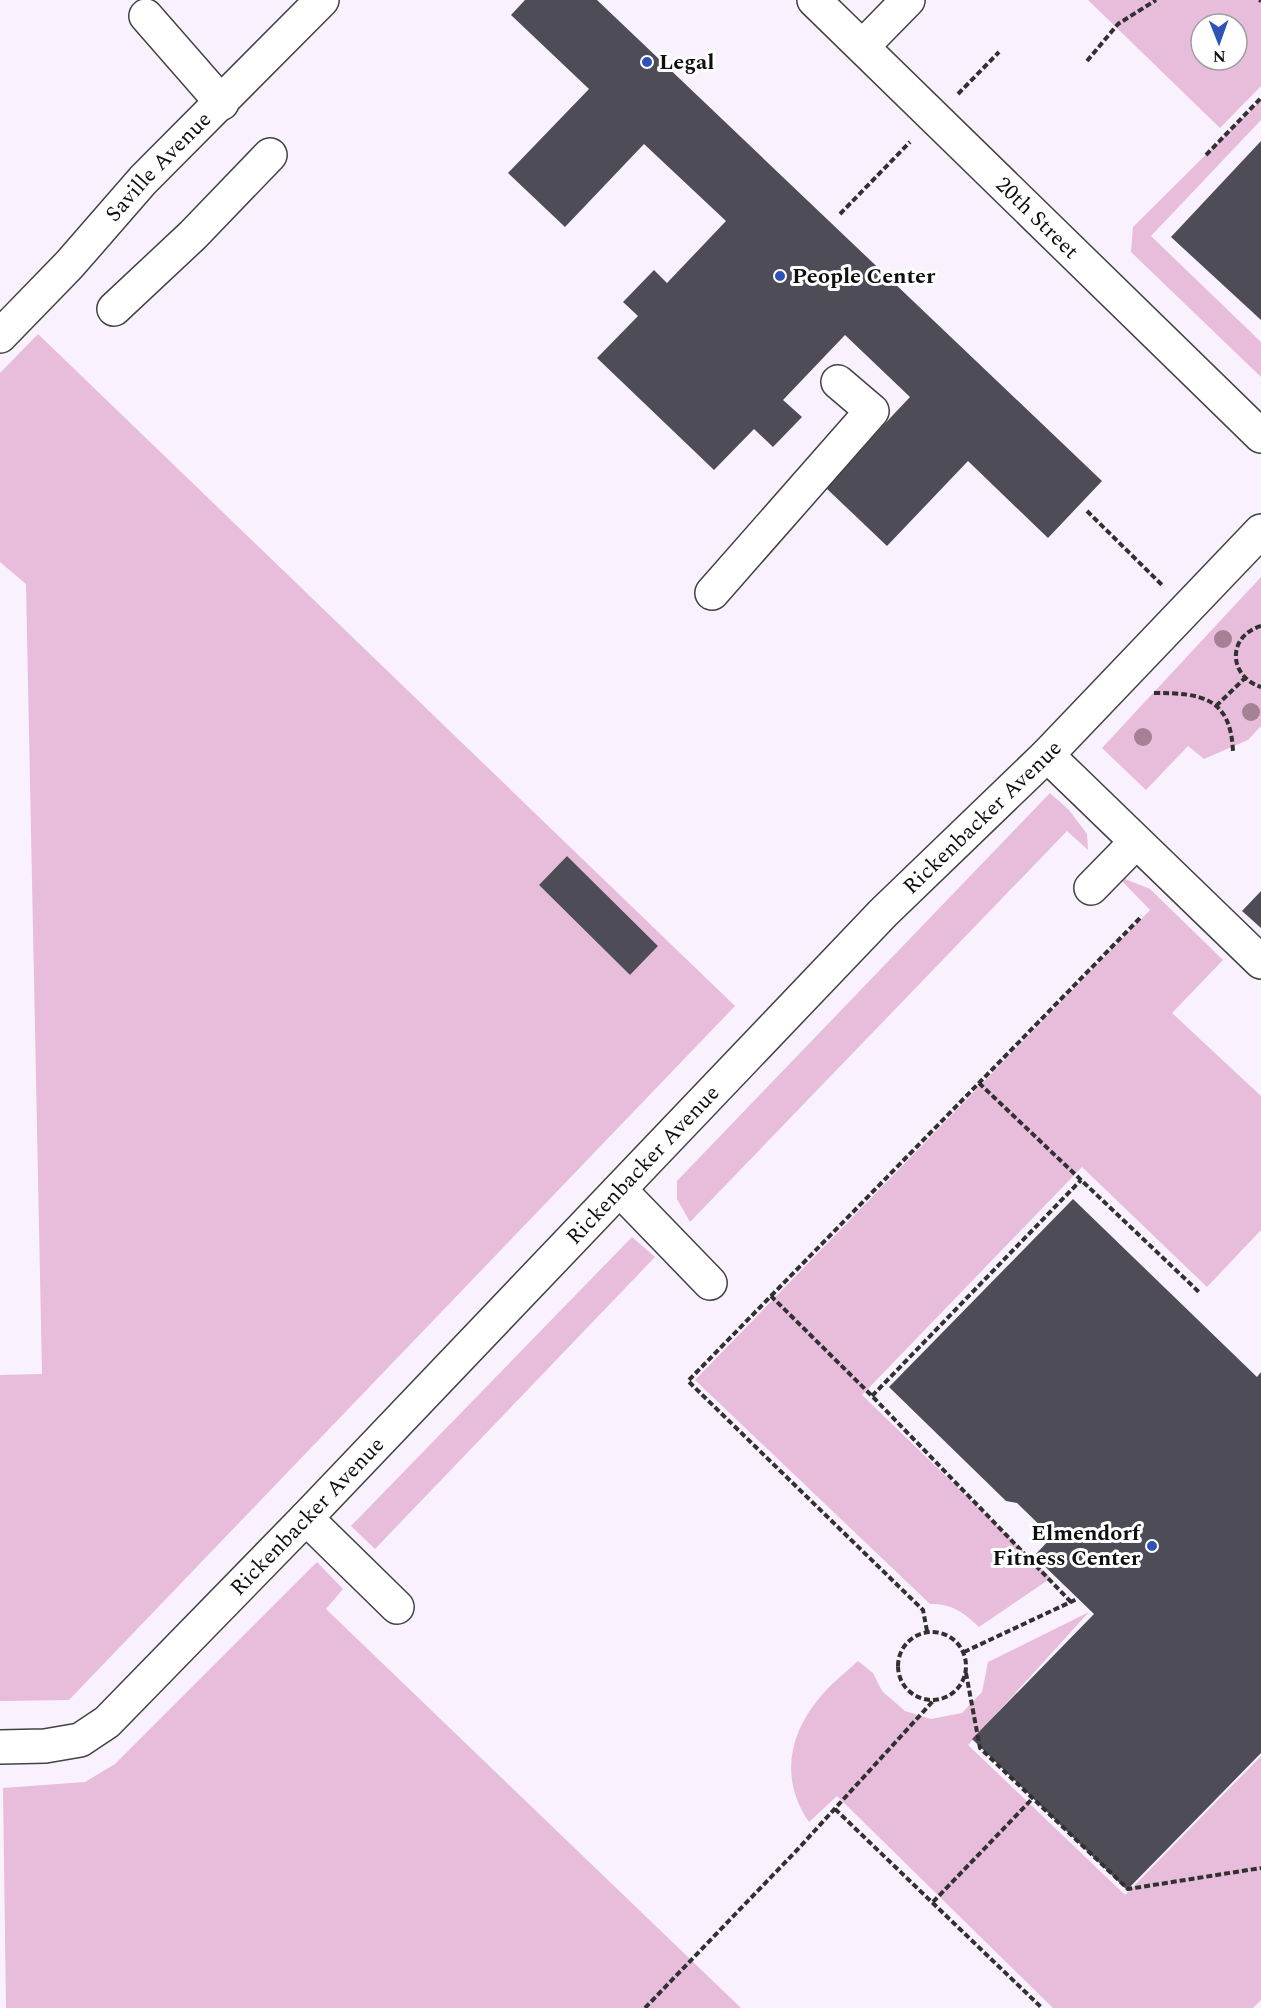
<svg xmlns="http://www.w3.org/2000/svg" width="1261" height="2008" font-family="Spectral,serif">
  <rect width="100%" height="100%" fill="#f9f1fe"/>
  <path fill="#e7bddb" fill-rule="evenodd" d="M 1088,0 L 1261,0 L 1261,86 L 1220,128 ZM 1201,24 L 1237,24 L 1237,60 L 1201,60 Z
    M 1261,100 L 1261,120 L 1151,236 L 1261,342 L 1261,377 L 1131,252 L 1133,227 Z
    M 38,334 L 735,1006 L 69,1700 L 0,1701 L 0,1375 L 42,1374 L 26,584 L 0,562 L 0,373 ZM 567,856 L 658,946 L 630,975 L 539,885 Z
    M 1261,577 L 1261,726 L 1248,740 L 1204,759 L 1188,746 L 1146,790 L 1102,748 Z
    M 1050,793 L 1069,810 L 1087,834 L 1088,850 L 1067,831 L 690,1222 L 677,1199 L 677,1181 Z
    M 1120,879 L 1125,879 L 1150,889 L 1223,960 L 1172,1013 L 1261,1096 L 1261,1230 L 1207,1287 L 1082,1167 L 862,1395 L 1051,1578 L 979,1627 C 963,1612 953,1604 930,1604 L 695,1380 L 1150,910 Z
    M 632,1237 L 655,1257 L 375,1549 L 351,1526 Z
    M 317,1562 L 343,1589 L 326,1609 L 741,2008 L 6,2008 L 3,1788 L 85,1782 L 115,1764 Z
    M 1089,1612 L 968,1745 L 1125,1895 L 1261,1756 L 1261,2000 L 1253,2008 L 1053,2008 L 837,1796 L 809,1822 C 780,1780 788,1734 821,1696 C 832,1683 846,1672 858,1661 L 873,1673 L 882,1691 L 905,1711 L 931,1719 L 962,1713 L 982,1692 L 988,1662 Z"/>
  <path fill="#4e4c57" d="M 525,0 L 597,0 L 1102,481 L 1048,538 L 968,461 L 887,546 L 825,487 L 910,397 L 845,335 L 783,400 L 802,417 L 773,447 L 754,429 L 714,470 L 597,358 L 638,316 L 623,302 L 654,270 L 667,283 L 726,221 L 644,144 L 565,227 L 508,173 L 589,89 L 511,15 Z
    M 1261,141 L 1261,320 L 1171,237 Z
    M 567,856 L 658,946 L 630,975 L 539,885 Z
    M 1261,891 L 1261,928 L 1242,911 Z
    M 1073,1199 L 1257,1377 L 1261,1372 L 1261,1753 L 1127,1890 L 972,1739 L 1094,1614 L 1034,1556 L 1052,1537 L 1017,1503 L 1006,1501 L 889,1387 Z"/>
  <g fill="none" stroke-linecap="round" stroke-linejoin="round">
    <g stroke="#424242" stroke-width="36">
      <g id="minor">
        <path id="s1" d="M 814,0 L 1261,436"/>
        <path d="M 146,16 L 222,103"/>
        <path d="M 863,46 L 908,0"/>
        <path d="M 114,309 L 193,235 L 270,155"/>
        <path id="s2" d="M 0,336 L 69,265 L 143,180 L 322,0"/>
        <path d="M 712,593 L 872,411 L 838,382"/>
        <path d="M 1047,755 L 1261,962"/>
        <path d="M 1091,888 L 1136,842"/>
        <path d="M 620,1190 L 710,1283"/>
        <path d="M 306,1518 L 397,1607"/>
        <path id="s3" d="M 0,1747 L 45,1746 L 80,1740 L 107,1722 L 306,1518 L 883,913 L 1047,755 L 1261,531"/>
      </g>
    </g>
    <path stroke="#313131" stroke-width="4" stroke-dasharray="6 3" stroke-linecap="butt" d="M 1259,0 L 1261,1
      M 1087,61 L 1118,24 L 1156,0
      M 958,94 L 999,52
      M 1206,155 L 1261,98
      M 840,214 L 910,142
      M 1087,511 L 1162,585
      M 1261,626 C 1227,636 1228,676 1261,687
      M 1154,693 C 1201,693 1231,697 1233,752
      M 1216,706 L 1245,678
      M 979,1083 L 1200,1293
      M 771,1296 L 1142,916
      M 872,1396 L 1081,1180
      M 927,1631 L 923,1610 L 688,1381 L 771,1296 L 872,1396 L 1071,1602
      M898 1666a34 34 0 1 1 68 0a34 34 0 1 1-68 0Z
      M 964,1652 L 1077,1599
      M 966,1673 L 980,1748 L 1128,1889 L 1261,1868
      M 835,1809 L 1042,2008
      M 933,1902 L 1033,1798
      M 645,2008 L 798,1849 L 934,1700"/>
    <use href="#minor" stroke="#fff" stroke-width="33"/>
  </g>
  <g fill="#a68094">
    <circle cx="1223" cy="639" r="9"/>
    <circle cx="1251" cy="712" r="9"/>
    <circle cx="1143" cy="737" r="9"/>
  </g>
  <g fill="#2f52b6" stroke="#fff" stroke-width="2">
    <circle cx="647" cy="62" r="6"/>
    <circle cx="780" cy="276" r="6"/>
    <circle cx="1152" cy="1546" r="6"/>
  </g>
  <g text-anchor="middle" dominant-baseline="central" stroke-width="6" stroke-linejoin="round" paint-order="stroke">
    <g font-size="22" font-weight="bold" fill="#0f0f0f" stroke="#fff" text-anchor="start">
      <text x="659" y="62">Legal</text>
      <text x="792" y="276">People Center</text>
      <text x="1140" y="1533" text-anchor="end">Elmendorf<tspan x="1140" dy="25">Fitness Center</tspan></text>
    </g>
    <g font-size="22" fill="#0f0f0f" stroke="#fff">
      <text stroke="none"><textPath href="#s2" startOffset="232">Saville Avenue</textPath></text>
      <text stroke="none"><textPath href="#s1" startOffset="312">20th Street</textPath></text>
      <text stroke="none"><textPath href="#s3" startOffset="1372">Rickenbacker Avenue</textPath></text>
      <text stroke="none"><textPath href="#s3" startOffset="886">Rickenbacker Avenue</textPath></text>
      <text stroke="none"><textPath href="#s3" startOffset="400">Rickenbacker Avenue</textPath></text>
    </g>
  </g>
  <g transform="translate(1219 42) rotate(179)"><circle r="28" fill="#ffffff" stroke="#9f9f9f" stroke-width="1.5"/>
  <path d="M0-4.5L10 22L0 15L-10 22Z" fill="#2f52b6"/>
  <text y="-9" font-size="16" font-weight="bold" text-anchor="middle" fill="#0f0f0f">N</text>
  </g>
</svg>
